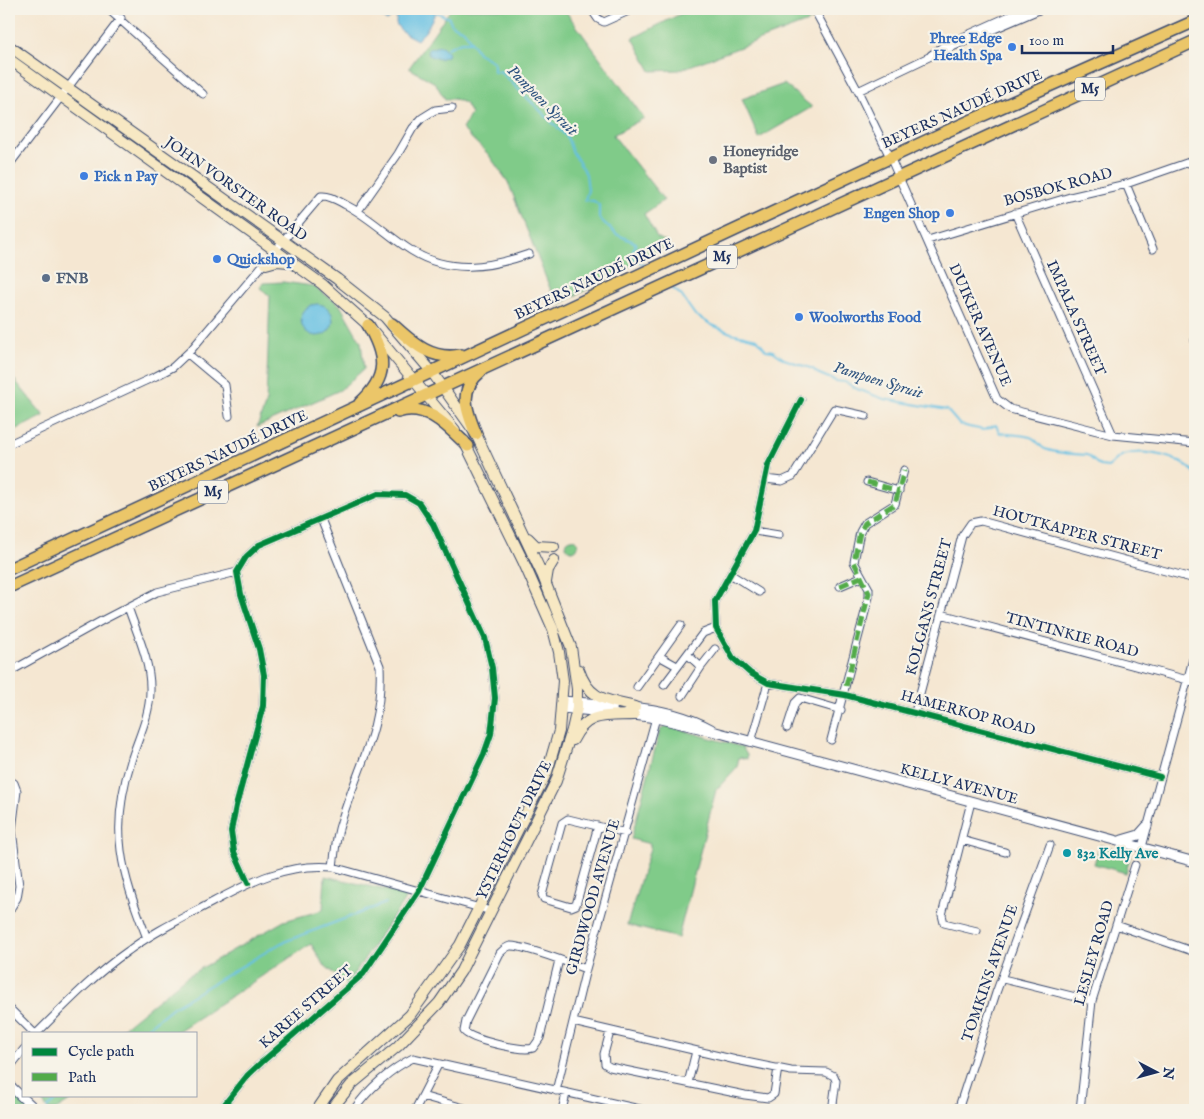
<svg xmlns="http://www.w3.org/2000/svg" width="1204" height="1119" font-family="'IM FELL English',serif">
  <rect width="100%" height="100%" fill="#f7f3e8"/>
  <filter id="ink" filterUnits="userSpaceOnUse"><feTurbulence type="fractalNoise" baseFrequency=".02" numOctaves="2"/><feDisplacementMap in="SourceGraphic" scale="10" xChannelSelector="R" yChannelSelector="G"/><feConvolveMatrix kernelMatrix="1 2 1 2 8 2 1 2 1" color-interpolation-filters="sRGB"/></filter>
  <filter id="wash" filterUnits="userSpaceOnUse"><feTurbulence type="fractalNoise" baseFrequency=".0096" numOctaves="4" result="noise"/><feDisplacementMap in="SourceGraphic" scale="20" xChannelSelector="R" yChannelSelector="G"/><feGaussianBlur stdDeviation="1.12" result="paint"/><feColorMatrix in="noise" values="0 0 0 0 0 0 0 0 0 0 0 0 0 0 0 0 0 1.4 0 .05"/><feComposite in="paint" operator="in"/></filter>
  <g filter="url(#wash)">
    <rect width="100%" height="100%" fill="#f5e7d2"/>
    <path fill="#80cb89" stroke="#4e7d74" d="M 451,9 L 564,9 L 644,118 L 613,135 L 664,200 L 644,214 L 657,237 L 670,244 L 557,306 L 508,182 L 488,154 L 462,129 L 471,114 L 465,103 L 454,99 L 445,99 L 435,83 L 409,68 Z
      M 690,9 L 808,9 L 813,20 L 679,70 L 651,71 L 633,38 Z
      M 784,84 L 812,107 L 759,138 L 742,99 Z
      M 283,282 L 313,286 L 340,305 L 361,342 L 364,369 L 340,390 L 257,427 L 266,403 L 270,296 L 260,288 L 263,283 Z
      M 9,373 L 44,416 L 9,433 Z
      M566 545a6 6 0 1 1 12 0a6 6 0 1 1-12 0Z
      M 668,726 L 742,747 L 747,755 L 747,759 L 739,757 L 737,767 L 716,790 L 678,938 L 627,925 L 650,848 L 650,844 L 631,839 L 660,730 Z
      M 1100,845 L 1131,853 L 1126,873 L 1094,864 Z
      M 325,876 L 408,895 L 347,984 L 323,964 L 311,944 L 175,1033 L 117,1033 L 186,977 L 284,921 L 323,910 Z
      M 9,1090 L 31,1110 L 9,1110 Z
      M 45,1095 L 79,1095 L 56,1110 L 48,1110 L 41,1099 Z"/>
    <path fill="#65c0e3" stroke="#4078a0" d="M 371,9 L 396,9 L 407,12 L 410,9 L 432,9 L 436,12 L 425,32 L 417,40 C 410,36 399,32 396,23 C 396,20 397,17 396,14 L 387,21 Z
      M 442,46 L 448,52 L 447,56 L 439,59 L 430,56 L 427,51 L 430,48 Z
      M301 320a16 16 0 1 1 32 0a16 16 0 1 1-32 0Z"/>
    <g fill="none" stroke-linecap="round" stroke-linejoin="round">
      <path stroke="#65c0e3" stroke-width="2" d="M 436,12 L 449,18 L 452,25 L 464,30 L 478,53 L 494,62 L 494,72 L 500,71 L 567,137 L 572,151 L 586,174 L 588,190 L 585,200 L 594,201 L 599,205 L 599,218 L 616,234 L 636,243 L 631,257 L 646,266
        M 447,48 L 461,42 L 471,42
        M 671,287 L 681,295 L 695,315 L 712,325 L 731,333 L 757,339 L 766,350 L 773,351 L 784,359 L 813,369 L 817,373 L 836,381 L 845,382 L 857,389 L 884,399 L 947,410 L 959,424 L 969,427 L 984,430 L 996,425 L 1000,433 C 1012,435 1019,434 1030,437 C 1036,438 1039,446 1045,449 C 1058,454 1073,454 1087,455 L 1100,466 L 1108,467 C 1114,463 1117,457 1124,455 C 1144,448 1181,457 1195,473
        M 141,1033 L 173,1007 L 281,943 L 386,903
        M 47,1108 L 62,1095"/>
    </g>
  </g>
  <g filter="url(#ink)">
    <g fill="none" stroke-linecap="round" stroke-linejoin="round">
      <g stroke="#3c4b6f" stroke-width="9">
        <path id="minor" d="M 108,9 L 203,94
          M 591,9 L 598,19 L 604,22 L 633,9
          M 814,9 L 858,91 L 890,157 L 997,399 L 1010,409 L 1113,435 L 1195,443
          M 931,55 L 945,45 L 1025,9
          M 858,91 L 931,56 L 1041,9
          M 9,165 L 121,18
          M 1126,184 L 1153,249
          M 358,211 L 398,154 L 413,128 L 422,118 L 435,110 L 452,108
          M 1015,213 L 1113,435
          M 928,240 L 1070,197 L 1126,184 L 1195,160
          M 1195,340 L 1195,341
          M 188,354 L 225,385 L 229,416
          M 801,400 L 768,465 L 754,531 L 715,601 L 716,628 L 733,658 L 750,673 L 768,683 L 845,695 L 1160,777
          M 9,444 L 156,376 L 173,367 L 191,350 L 321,196 C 330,195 338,201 346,205 C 370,217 389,237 412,251 C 449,274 489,268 529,254
          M 765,479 L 782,481 L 793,476 L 834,409 L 866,416
          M 867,482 L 899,491
          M 321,519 L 380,666 C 383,730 359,763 341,822 C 336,836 335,852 333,867
          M 754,531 L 779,535
          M 730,574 L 759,592
          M 840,586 L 861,577
          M 128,607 C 137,634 151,662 150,691 C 150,716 138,738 131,761 C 109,830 121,872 147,938
          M 941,614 L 1195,682
          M 677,666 L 659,656 L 681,625
          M 701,667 L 715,649
          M 9,672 L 103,620 L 157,592 L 237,572
          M 664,685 L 703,633 L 716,628
          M 637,687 L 659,656
          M 682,696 L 701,667 L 688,655
          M 915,712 L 962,536 L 971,523 L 981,521 L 1195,579
          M 787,728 L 795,703 L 800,698 L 841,710
          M 831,740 L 869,597 L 869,589 L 854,562 L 860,532 L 865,523 L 895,504 L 904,470
          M 751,742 L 768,683
          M 9,780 L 14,783 L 17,791 L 12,830 L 19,886 L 17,898 L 9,911
          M 971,802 L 942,915 L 944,923 L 977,931
          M 598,826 L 576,905 L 571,907 L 544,899 L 542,895 L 562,823 L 568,819 L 626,833
          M 962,840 L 1005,852
          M 1142,847 L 1195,652
          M 1116,925 L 1195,952
          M 559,960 L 540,1038 L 533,1048 C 523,1052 471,1040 464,1031 L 466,1021 L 500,953 C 503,950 506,947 510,946 C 524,945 571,964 586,969
          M 1003,979 L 1092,1001
          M 9,1008 L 34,1033
          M 573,1022 L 736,1060 L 791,1071 L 826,1072 L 834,1076 L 836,1081 L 833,1104
          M 610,1032 L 604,1054 L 605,1064 L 610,1067 L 745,1095 L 768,1098 L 774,1094 L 778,1068
          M 37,1033 C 66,1004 95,974 128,951 C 153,932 183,918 211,903 C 250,882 286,863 333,867 L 491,911
          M 9,1068 L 24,1049
          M 688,1083 L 696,1051
          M 556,1091 L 586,969 L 657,714
          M 422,1096 L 471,1110
          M 220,1110 L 247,1076 L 262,1062 L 363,974 L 419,891 L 484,754 L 491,734 L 495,698 L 492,668 L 485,638 L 433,524 L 419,503 L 405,495 L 378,494 L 259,545 L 246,557 L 237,572 L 241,594 L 259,649 L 264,675 L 263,706 L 236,806 L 231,831 L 234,852 L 248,883
          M 354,1110 C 367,1090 392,1068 413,1058 L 644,1110
          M 415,1110 L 438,1065
          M 562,1110 L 566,1094
          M 958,1110 L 996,993 L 1050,845
          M 1080,1110 L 1092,1001 L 1135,865"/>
      </g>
      <g stroke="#3c4b6f" stroke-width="11">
        <path id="tertiary" d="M 562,701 L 614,705
          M 630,707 C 656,709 687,716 711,729
          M 562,708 L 614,713
          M 627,714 L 656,718 L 716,732 L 1195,862
          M 1122,840 L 1139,835 L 1147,826
          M 9,1085 L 36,1110"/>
      </g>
      <g stroke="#3c4b6f" stroke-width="12">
        <path id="secondary" d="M 9,46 L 337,279 L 385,317 L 432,372 L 476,434 L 542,574 L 571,647 L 577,689 L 577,708 L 572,730 L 556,781 L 461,971 L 439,1003 L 398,1046 L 351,1085 L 331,1110
          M 9,59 L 322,284 L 368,325 L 455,430
          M 266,264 L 277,261 L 289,262
          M 528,538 L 536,546 L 554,547
          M 546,582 L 548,570 L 554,560
          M 579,670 C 589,700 606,700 635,707
          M 573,740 C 587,711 607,716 634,715
          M 317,1110 L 337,1081 L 410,1015 L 460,945 L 547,772 L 559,731 L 563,681 L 559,652 L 553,629 L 523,561 L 464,441"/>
      </g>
      <g stroke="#3c4b6f" stroke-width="14">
        <path id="primary" d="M 392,324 C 413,343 431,361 461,355
          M 360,403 C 389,377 386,356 368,325
          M 398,412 C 427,402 449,428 468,446
          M 476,434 C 466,410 458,390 481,371
          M 9,569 L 943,133 L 1195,21
          M 9,587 L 1195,41"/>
      </g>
      <use href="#minor" stroke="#fff" stroke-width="7"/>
      <use href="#tertiary" stroke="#fff" stroke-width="9"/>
      <use href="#secondary" stroke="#f7e8c3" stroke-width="10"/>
      <use href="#primary" stroke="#ebc669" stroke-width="11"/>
      <path stroke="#52ab49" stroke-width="5" stroke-dasharray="10 5" stroke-linecap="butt" d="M 867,482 L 899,491
        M 840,586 L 861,577
        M 846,686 L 869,593 L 854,562 L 860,532 L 865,523 L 895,504 L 904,470"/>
      <g stroke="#f7f3e8" stroke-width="9">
        <path id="cycleway" d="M 801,400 L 768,465 L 754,531 L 715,601 L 716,628 L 733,658 L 750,673 L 768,683 L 845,695 L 1160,777
          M 220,1110 L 247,1076 L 262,1062 L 363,974 L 419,891 L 484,754 L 491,734 L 495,698 L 492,668 L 485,638 L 433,524 L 419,503 L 405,495 L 378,494 L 259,545 L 246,557 L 237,572 L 241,594 L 259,649 L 264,675 L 263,706 L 236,806 L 231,831 L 234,852 L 248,883"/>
      </g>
      <use href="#cycleway" stroke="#00873e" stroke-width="6"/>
    </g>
  </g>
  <g fill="#3f7fe0" stroke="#f7f3e8" stroke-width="2">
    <circle cx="1012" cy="47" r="5"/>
    <circle cx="84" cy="176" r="5"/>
    <circle cx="950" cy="213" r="5"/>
    <circle cx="217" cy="259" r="5"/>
    <circle cx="799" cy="317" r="5"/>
  </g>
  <circle fill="#6b7280" stroke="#f7f3e8" stroke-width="2" cx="713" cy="160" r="5"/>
  <circle fill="#5c6f8a" stroke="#f7f3e8" stroke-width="2" cx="46" cy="278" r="5"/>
  <circle fill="#0f9aa8" stroke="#f7f3e8" stroke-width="2" cx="1067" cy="853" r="5"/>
  <g text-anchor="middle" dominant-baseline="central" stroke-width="4.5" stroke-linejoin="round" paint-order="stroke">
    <g fill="#f7f3e8" stroke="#5d6a87" stroke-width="1">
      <rect x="1075" y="77.5" width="30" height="23" rx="4"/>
      <rect x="707" y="245.5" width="30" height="23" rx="4"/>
      <rect x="198" y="480.5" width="30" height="23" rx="4"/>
    </g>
    <g font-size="14" font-weight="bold" fill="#1b2f5e">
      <text x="1090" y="89">M5</text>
      <text x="722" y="257">M5</text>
      <text x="213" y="492">M5</text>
    </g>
    <g font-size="15" font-weight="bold" fill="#366cbe" stroke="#f7f3e8" text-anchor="start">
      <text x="1002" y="38" text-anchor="end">Phree Edge<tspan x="1002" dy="17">Health Spa</tspan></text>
      <text x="94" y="176">Pick n Pay</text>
      <text x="940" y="213" text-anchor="end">Engen Shop</text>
      <text x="227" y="259">Quickshop</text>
      <text x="809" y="317">Woolworths Food</text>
    </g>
    <g font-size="15" fill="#1b2f5e" stroke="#f7f3e8">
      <text transform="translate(962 109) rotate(-24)">BEYERS NAUDÉ DRIVE</text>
      <text transform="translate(1058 187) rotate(-15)">BOSBOK ROAD</text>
      <text transform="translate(236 189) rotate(35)">JOHN VORSTER ROAD</text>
      <text transform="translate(594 279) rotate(-25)">BEYERS NAUDÉ DRIVE</text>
      <text transform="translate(1076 318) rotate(66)">IMPALA STREET</text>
      <text transform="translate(980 325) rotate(66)">DUIKER AVENUE</text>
      <text transform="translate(228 451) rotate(-25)">BEYERS NAUDÉ DRIVE</text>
      <text transform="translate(1077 533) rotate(15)">HOUTKAPPER STREET</text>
      <text transform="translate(929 607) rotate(-75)">KOLGANS STREET</text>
      <text transform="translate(1072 635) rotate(15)">TINTINKIE ROAD</text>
      <text transform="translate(968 713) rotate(15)">HAMERKOP ROAD</text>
      <text transform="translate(959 784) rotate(15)">KELLY AVENUE</text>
      <text transform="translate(514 830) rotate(-64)">YSTERHOUT DRIVE</text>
      <text transform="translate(593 897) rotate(-74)">GIRDWOOD AVENUE</text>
      <text transform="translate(1094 953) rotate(-74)">LESLEY ROAD</text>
      <text transform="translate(990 973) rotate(-71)">TOMKINS AVENUE</text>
      <text transform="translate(306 1007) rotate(-41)">KAREE STREET</text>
    </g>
    <g font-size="15" font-weight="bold" fill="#5b616d" stroke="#f7f3e8" text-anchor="start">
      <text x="723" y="151">Honeyridge<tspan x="723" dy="17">Baptist</tspan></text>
    </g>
    <g font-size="15" font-weight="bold" fill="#4e5e75" stroke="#f7f3e8" text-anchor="start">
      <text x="56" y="278">FNB</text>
    </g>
    <g font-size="15" font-weight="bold" fill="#0d838f" stroke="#f7f3e8" text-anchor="start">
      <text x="1077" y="853">832 Kelly Ave</text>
    </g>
    <g font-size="16" font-style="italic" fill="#2e537f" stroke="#f7f3e8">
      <text transform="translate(542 101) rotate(45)">Pampoen Spruit</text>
      <text transform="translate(878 381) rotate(17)">Pampoen Spruit</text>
    </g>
  </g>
  <rect width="1204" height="1119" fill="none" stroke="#f7f3e8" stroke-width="30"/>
  <rect x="22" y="1032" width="175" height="65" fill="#f7f3e8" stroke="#9fa5b1"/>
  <rect x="32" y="1048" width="25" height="8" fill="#00873e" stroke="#9fa5b1"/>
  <text x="68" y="1056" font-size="15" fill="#1b2f5e">Cycle path</text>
  <rect x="32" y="1073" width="25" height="8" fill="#52ab49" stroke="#9fa5b1"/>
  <text x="68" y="1082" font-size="15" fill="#1b2f5e">Path</text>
  <g transform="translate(1156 1072) rotate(96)" stroke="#f7f3e8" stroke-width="4" paint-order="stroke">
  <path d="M0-4L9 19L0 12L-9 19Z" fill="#1b2f5e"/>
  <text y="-8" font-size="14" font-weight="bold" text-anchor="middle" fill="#1b2f5e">N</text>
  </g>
  <path d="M1022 45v8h91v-8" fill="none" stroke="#1b2f5e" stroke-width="2.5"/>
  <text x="1029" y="45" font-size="15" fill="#1b2f5e" stroke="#f7f3e8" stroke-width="4" paint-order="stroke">100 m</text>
</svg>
